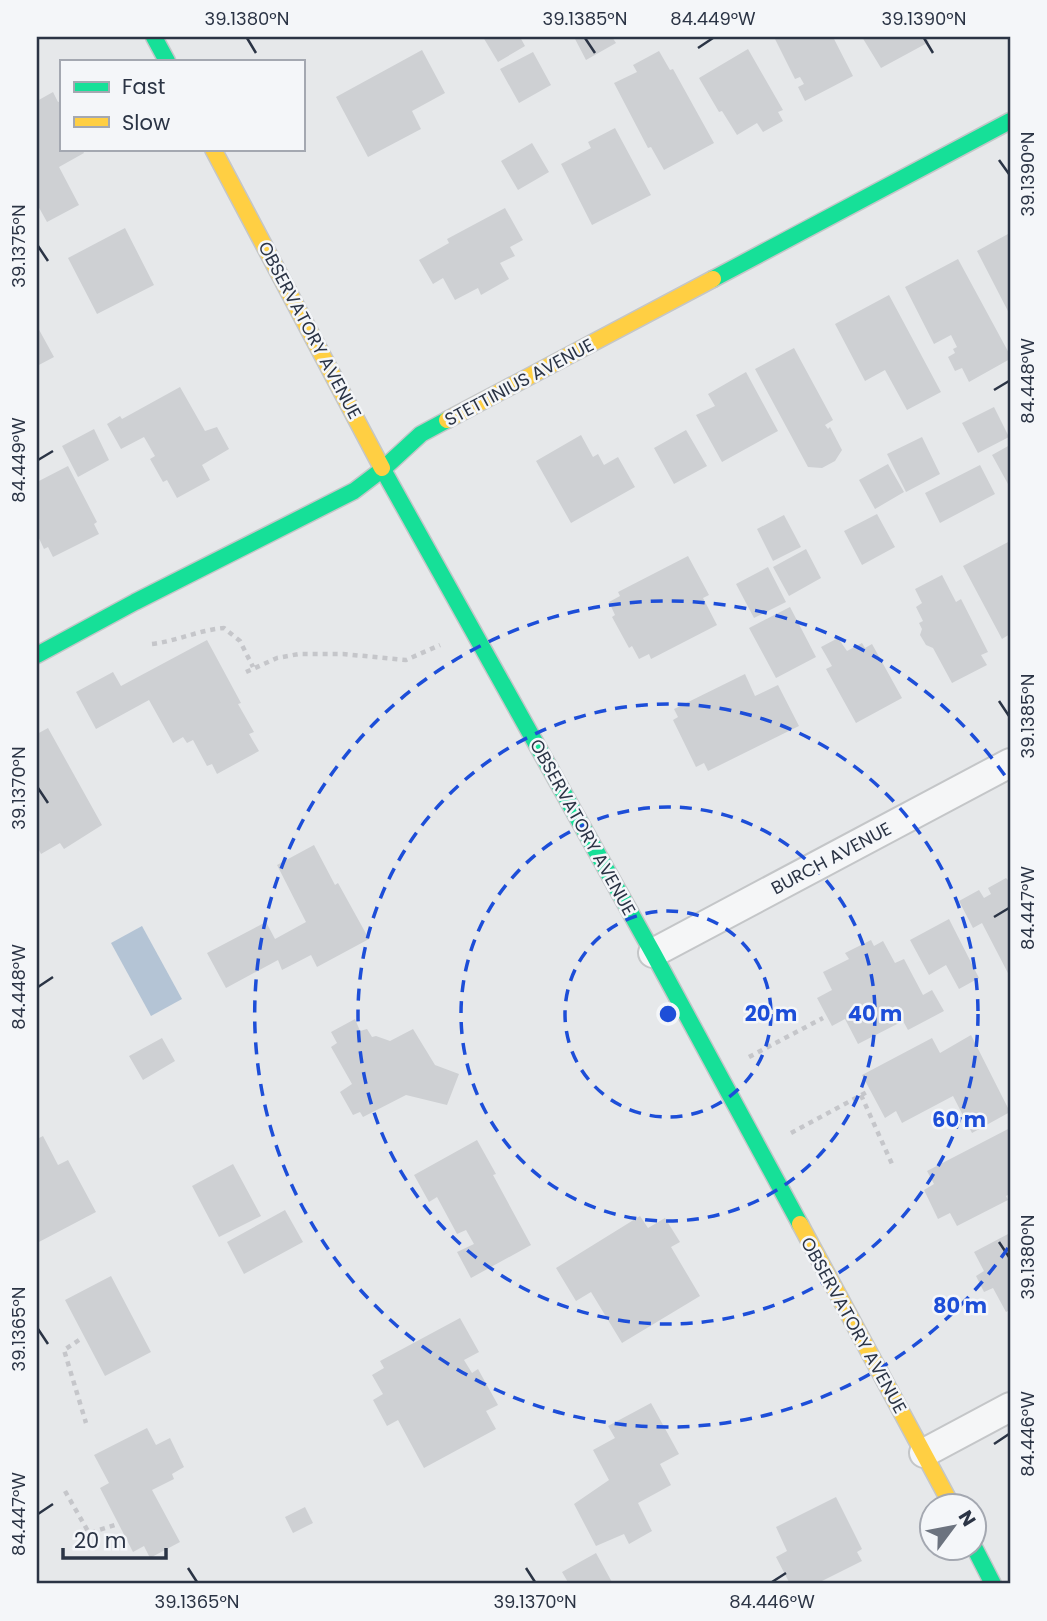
<svg xmlns="http://www.w3.org/2000/svg" width="1047" height="1621" font-family="Poppins,sans-serif">
  <rect width="100%" height="100%" fill="#e6e8ea"/>
  <path fill="#b4c4d5" d="M 142,926 L 182,999 L 151,1016 L 111,943 Z"/>
  <path fill="#ced0d3" d="M 483,37 L 520,37 L 525,46 L 498,62 Z
    M 574,37 L 612,37 L 616,43 L 586,60 Z
    M 774,37 L 833,37 L 853,76 L 805,101 L 798,87 L 804,84 L 800,77 L 795,79 Z
    M 862,37 L 926,37 L 929,42 L 881,68 Z
    M 748,49 L 783,110 L 778,112 L 783,121 L 763,132 L 757,123 L 737,135 L 722,111 L 719,112 L 699,78 Z
    M 422,50 L 445,93 L 412,111 L 421,129 L 368,157 L 336,97 Z
    M 659,51 L 670,70 L 673,69 L 714,143 L 664,170 L 651,147 L 648,148 L 614,83 L 637,72 L 633,65 Z
    M 533,52 L 551,85 L 519,103 L 500,69 Z
    M 53,92 L 58,102 L 61,101 L 61,149 L 82,149 L 84,153 L 59,167 L 79,205 L 47,222 L 37,204 L 37,101 Z
    M 615,128 L 651,195 L 592,225 L 561,164 L 591,148 L 588,142 Z
    M 532,143 L 549,172 L 518,190 L 501,161 Z
    M 505,208 L 523,240 L 510,247 L 515,256 L 500,263 L 509,279 L 481,295 L 478,288 L 455,300 L 443,278 L 433,284 L 419,260 L 449,243 L 447,239 Z
    M 125,228 L 154,285 L 97,314 L 68,258 Z
    M 1008,234 L 1010,239 L 1010,315 L 977,251 Z
    M 958,259 L 1010,355 L 1010,359 L 969,382 L 962,368 L 955,371 L 948,357 L 955,353 L 953,349 L 957,347 L 951,335 L 934,344 L 905,287 Z
    M 889,295 L 941,392 L 907,410 L 885,370 L 865,381 L 835,324 Z
    M 37,326 L 54,357 L 37,366 Z
    M 794,348 L 833,420 L 825,425 L 828,429 L 830,427 L 842,450 L 835,461 L 822,468 L 808,467 L 755,369 Z
    M 746,372 L 778,431 L 722,462 L 696,415 L 715,406 L 708,394 Z
    M 180,387 L 205,431 L 217,427 L 229,449 L 202,465 L 210,480 L 177,498 L 167,480 L 163,482 L 150,459 L 155,456 L 144,437 L 121,449 L 107,424 L 120,416 L 122,419 Z
    M 994,407 L 1009,437 L 978,453 L 962,423 Z
    M 94,429 L 109,460 L 78,477 L 62,446 Z
    M 686,430 L 707,466 L 674,484 L 654,448 Z
    M 581,435 L 593,457 L 598,454 L 604,465 L 618,457 L 635,487 L 571,523 L 536,461 Z
    M 922,437 L 940,474 L 906,492 L 887,454 Z
    M 1010,445 L 1010,483 L 1008,484 L 992,455 Z
    M 888,464 L 904,492 L 875,509 L 859,480 Z
    M 980,465 L 995,494 L 940,523 L 925,493 Z
    M 68,466 L 97,522 L 94,524 L 99,534 L 53,557 L 48,547 L 44,549 L 37,534 L 37,482 Z
    M 877,514 L 895,547 L 862,565 L 844,531 Z
    M 784,515 L 801,547 L 773,561 L 757,529 Z
    M 1010,541 L 1010,634 L 1002,639 L 963,566 Z
    M 806,549 L 821,578 L 789,596 L 773,567 Z
    M 688,556 L 709,595 L 703,598 L 717,625 L 651,659 L 649,654 L 639,659 L 632,646 L 629,648 L 612,617 L 615,615 L 609,602 L 620,596 L 618,592 Z
    M 768,567 L 786,602 L 754,618 L 736,584 Z
    M 942,575 L 956,602 L 961,599 L 988,652 L 981,655 L 987,665 L 952,683 L 933,648 L 926,645 L 920,635 L 922,629 L 919,623 L 923,621 L 916,607 L 922,603 L 915,589 Z
    M 790,607 L 816,657 L 776,678 L 749,628 Z
    M 838,638 L 847,651 L 862,643 L 865,648 L 872,644 L 902,698 L 856,723 L 826,669 L 832,666 L 821,647 Z
    M 207,640 L 241,703 L 238,704 L 254,732 L 249,734 L 259,751 L 217,774 L 212,764 L 207,766 L 193,740 L 187,743 L 183,737 L 173,743 L 149,700 L 96,729 L 76,692 L 113,672 L 121,686 Z
    M 745,674 L 755,696 L 778,685 L 799,726 L 708,771 L 704,763 L 696,767 L 673,720 L 678,717 L 674,709 Z
    M 48,728 L 102,825 L 64,849 L 60,843 L 41,854 L 37,846 L 37,734 Z
    M 314,845 L 335,885 L 338,883 L 369,939 L 317,967 L 311,955 L 282,970 L 278,960 L 226,988 L 207,953 L 266,922 L 275,939 L 306,922 L 277,865 Z
    M 1006,878 L 1010,882 L 1010,977 L 982,923 L 973,928 L 959,901 L 979,890 L 984,898 L 991,894 L 988,888 Z
    M 949,919 L 979,978 L 959,989 L 946,965 L 929,975 L 910,940 Z
    M 871,940 L 874,946 L 883,941 L 895,963 L 904,959 L 923,995 L 932,990 L 944,1011 L 908,1030 L 903,1021 L 858,1044 L 845,1019 L 832,1026 L 817,998 L 832,990 L 823,972 L 849,959 L 845,953 Z
    M 355,1019 L 360,1031 L 367,1029 L 372,1037 L 376,1036 L 390,1041 L 413,1029 L 435,1065 L 459,1074 L 447,1105 L 406,1095 L 363,1117 L 360,1112 L 353,1115 L 340,1092 L 352,1084 L 331,1047 L 337,1043 L 331,1032 Z
    M 971,1035 L 1010,1112 L 972,1133 L 953,1096 L 902,1123 L 896,1111 L 885,1118 L 862,1075 L 932,1038 L 940,1053 Z
    M 162,1038 L 175,1061 L 143,1080 L 129,1056 Z
    M 1010,1128 L 1010,1194 L 1006,1196 L 1008,1200 L 957,1226 L 950,1213 L 938,1219 L 924,1190 L 934,1184 L 927,1171 Z
    M 43,1136 L 58,1165 L 68,1160 L 96,1212 L 37,1243 L 37,1139 Z
    M 477,1140 L 496,1174 L 493,1175 L 531,1245 L 471,1278 L 457,1252 L 474,1244 L 466,1230 L 457,1234 L 437,1197 L 429,1202 L 414,1175 Z
    M 233,1164 L 261,1216 L 219,1237 L 192,1186 Z
    M 285,1210 L 303,1242 L 244,1274 L 227,1242 Z
    M 640,1216 L 648,1228 L 665,1218 L 680,1242 L 671,1247 L 700,1296 L 622,1343 L 591,1292 L 576,1301 L 556,1268 Z
    M 1010,1233 L 1010,1310 L 1006,1312 L 993,1288 L 984,1292 L 976,1276 L 984,1271 L 974,1252 Z
    M 111,1276 L 151,1352 L 105,1376 L 65,1300 Z
    M 460,1318 L 479,1352 L 464,1360 L 472,1373 L 478,1369 L 498,1405 L 486,1411 L 496,1429 L 424,1468 L 398,1420 L 387,1426 L 373,1400 L 383,1394 L 372,1375 L 384,1368 L 380,1361 Z
    M 651,1403 L 679,1454 L 660,1464 L 671,1485 L 638,1503 L 652,1531 L 629,1544 L 624,1534 L 596,1546 L 574,1504 L 609,1480 L 593,1450 L 615,1438 L 608,1426 Z
    M 147,1428 L 156,1445 L 170,1438 L 184,1467 L 172,1474 L 174,1479 L 152,1490 L 180,1542 L 150,1558 L 144,1546 L 133,1552 L 100,1488 L 109,1483 L 94,1455 Z
    M 836,1497 L 862,1549 L 857,1552 L 862,1561 L 816,1584 L 790,1584 L 776,1557 L 787,1551 L 776,1527 Z
    M 305,1507 L 313,1523 L 293,1533 L 285,1517 Z
    M 596,1553 L 613,1584 L 569,1584 L 562,1572 Z"/>
  <g fill="none" stroke-linecap="round" stroke-linejoin="round">
    <g stroke="#c4c6c8" stroke-width="32">
      <path id="street" d="M 653,953 L 1010,763
        M 924,1453 L 1010,1407"/>
    </g>
    <g stroke="#c4c6c8" stroke-width="19">
      <path id="fast" d="M 154,37 L 167,61
        M 713,279 L 1010,121
        M 382,468 L 653,953 L 800,1224
        M 37,655 L 135,602 L 354,491 L 383,469 L 421,434 L 447,420
        M 974,1547 L 993,1584"/>
    </g>
    <g stroke="#c4c6c8" stroke-width="19">
      <path id="slow" d="M 213,149 L 382,468
        M 447,420 L 713,279
        M 800,1224 L 952,1506"/>
    </g>
    <path stroke="#c5c6ca" stroke-width="4.5" stroke-dasharray="5 5" stroke-linecap="butt" d="M 152,644 C 177,641 199,630 224,628 L 240,641 L 253,667
      M 246,672 L 277,658 L 299,654 L 343,654 L 406,660 L 440,645
      M 749,1057 L 823,1018
      M 861,1095 L 892,1164
      M 791,1133 L 867,1092
      M 79,1340 L 64,1350 L 86,1423
      M 65,1491 L 89,1533 L 115,1525"/>
    <use href="#street" stroke="#f5f6f7" stroke-width="28"/>
    <use href="#fast" stroke="#16e098" stroke-width="16"/>
    <use href="#slow" stroke="#ffcf43" stroke-width="16"/>
  </g>
  <path fill="none" stroke="#2b3445" stroke-width="2.5" d="M 247,38 L 256,53M 585,38 L 595,53M 924,38 L 933,53M 698,48 L 713,38M 999,160 L 1009,174M 38,246 L 48,261M 994,390 L 1009,381M 38,460 L 53,451M 999,701 L 1009,716M 38,788 L 48,803M 994,917 L 1009,908M 38,987 L 53,977M 999,1242 L 1009,1257M 38,1329 L 48,1344M 994,1444 L 1009,1434M 38,1514 L 53,1504M 188,1568 L 197,1582M 526,1568 L 535,1582M 772,1582 L 786,1573"/>
  <g fill="none" stroke="#1d4ed8" stroke-width="3.5" stroke-dasharray="12 9">
    <circle cx="668" cy="1014" r="103"/>
    <circle cx="668" cy="1014" r="207"/>
    <circle cx="668" cy="1014" r="310"/>
    <path d="M1008 1248A413 413 0 1 1 1008 780"/>
  </g>
  <g text-anchor="middle" dominant-baseline="central" stroke-width="5" stroke-linejoin="round" paint-order="stroke">
    <g font-size="18" fill="#2b3445" stroke="#f4f6f9">
      <text transform="translate(310 330) rotate(62)">OBSERVATORY AVENUE</text>
      <text transform="translate(519 382) rotate(-28)">STETTINIUS AVENUE</text>
      <text transform="translate(583 827) rotate(61)">OBSERVATORY AVENUE</text>
      <text transform="translate(831 858) rotate(-28)">BURCH AVENUE</text>
      <text transform="translate(854 1325) rotate(61)">OBSERVATORY AVENUE</text>
    </g>
  </g>
  <circle cx="668" cy="1014" r="10" fill="#1d4ed8" stroke="#f4f6f9" stroke-width="3.5"/>
  <g font-size="21" text-anchor="middle" font-weight="bold" fill="#1d4ed8" stroke="#f4f6f9" stroke-width="5" stroke-linejoin="round" paint-order="stroke">
    <text x="771" y="1021">20 m</text>
    <text x="875" y="1021">40 m</text>
    <text x="959" y="1127">60 m</text>
    <text x="960" y="1313">80 m</text>
  </g>
  <rect width="1047" height="1621" fill="none" stroke="#f4f6f9" stroke-width="77"/>
  <rect x="60" y="60" width="245" height="91" fill="#f4f6f9" stroke="#a4a8b1" stroke-width="2"/>
  <rect x="74" y="82" width="35" height="10" fill="#16e098" stroke="#a4a8b1" stroke-width="2"/>
  <text x="122" y="94" font-size="21" fill="#2b3445">Fast</text>
  <rect x="74" y="117" width="35" height="10" fill="#ffcf43" stroke="#a4a8b1" stroke-width="2"/>
  <text x="122" y="130" font-size="21" fill="#2b3445">Slow</text>
  <g transform="translate(953 1527) rotate(58)"><circle r="33" fill="#f4f6f9" stroke="#a4a8b1" stroke-width="2"/>
  <path d="M0-5L12 26L0 18L-12 26Z" fill="#6c737f"/>
  <text y="-10" font-size="19" font-weight="bold" text-anchor="middle" fill="#2b3445">N</text>
  </g>
  <path d="M63 1548v10h103v-10" fill="none" stroke="#2b3445" stroke-width="3.5"/>
  <text x="74" y="1548" font-size="21" fill="#2b3445" stroke="#f4f6f9" stroke-width="5" paint-order="stroke">20 m</text>
  <rect x="38" y="38" width="971" height="1544" fill="none" stroke="#2b3445" stroke-width="2.5"/>
  <g font-size="18" text-anchor="middle" fill="#2b3445">
    <text x="247" y="25">39.1380°N</text>
    <text x="585" y="25">39.1385°N</text>
    <text x="713" y="25">84.449°W</text>
    <text x="924" y="25">39.1390°N</text>
    <text transform="translate(1028 174) rotate(-90)" y="6">39.1390°N</text>
    <text transform="translate(19 246) rotate(-90)" y="6">39.1375°N</text>
    <text transform="translate(1028 381) rotate(-90)" y="6">84.448°W</text>
    <text transform="translate(19 460) rotate(-90)" y="6">84.449°W</text>
    <text transform="translate(1028 716) rotate(-90)" y="6">39.1385°N</text>
    <text transform="translate(19 788) rotate(-90)" y="6">39.1370°N</text>
    <text transform="translate(1028 908) rotate(-90)" y="6">84.447°W</text>
    <text transform="translate(19 987) rotate(-90)" y="6">84.448°W</text>
    <text transform="translate(1028 1257) rotate(-90)" y="6">39.1380°N</text>
    <text transform="translate(19 1329) rotate(-90)" y="6">39.1365°N</text>
    <text transform="translate(1028 1434) rotate(-90)" y="6">84.446°W</text>
    <text transform="translate(19 1514) rotate(-90)" y="6">84.447°W</text>
    <text x="197" y="1608">39.1365°N</text>
    <text x="535" y="1608">39.1370°N</text>
    <text x="772" y="1608">84.446°W</text>
  </g>
</svg>
